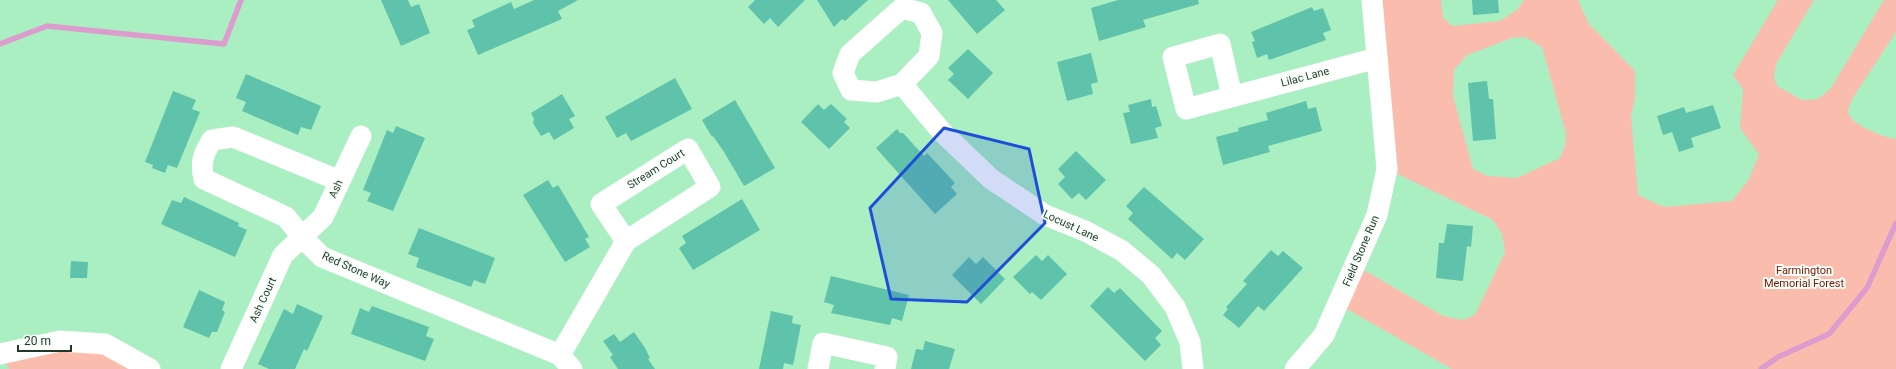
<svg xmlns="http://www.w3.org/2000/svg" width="1896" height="369" font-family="Roboto,sans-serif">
  <rect width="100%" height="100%" fill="#aaefc1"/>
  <path fill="#fabdad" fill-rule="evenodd" d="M 1372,0 L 1441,0 L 1443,17 L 1452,26 L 1500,21 L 1518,9 L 1524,0 L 1578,0 L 1589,24 L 1635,71 L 1635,98 L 1631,116 L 1638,195 L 1664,207 L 1732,201 L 1749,179 L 1759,154 L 1740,128 L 1743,89 L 1733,75 L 1778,0 L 1814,0 L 1776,64 L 1774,78 L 1777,86 L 1802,100 L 1818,99 L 1831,88 L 1884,0 L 1896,0 L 1896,32 L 1852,99 C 1851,103 1848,108 1848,112 C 1849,124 1885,138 1896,139 L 1896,369 L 1452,369 L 1338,304 L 1355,265 L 1443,316 L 1462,320 L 1475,315 L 1505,252 L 1502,234 L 1493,220 L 1387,169 ZM 1525,37 L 1542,47 L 1566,134 L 1565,144 L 1560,158 L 1517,178 L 1487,176 L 1473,169 L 1453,96 L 1454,70 L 1467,55 L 1512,38 Z
    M 105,344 L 150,369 L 9,369 L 2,354 Z"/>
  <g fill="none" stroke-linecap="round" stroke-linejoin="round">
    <path stroke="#dd9cce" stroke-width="5.5" d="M 0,44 L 47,26 L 224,44 L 241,0
      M 1761,369 L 1778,357 L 1829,334 L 1867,288 L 1896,223"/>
  </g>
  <path fill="#5fc2aa" d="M 381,0 L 408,0 L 411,7 L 419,4 L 430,33 L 401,46 Z
    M 534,0 L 578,0 L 558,11 L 562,19 L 478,55 L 467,30 L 475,27 L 472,20 L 511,2 L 514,9 Z
    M 755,0 L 805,0 L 778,27 L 770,18 L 764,24 L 748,7 Z
    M 817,0 L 868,0 L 845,21 L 842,19 L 834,27 Z
    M 948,0 L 996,0 L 1005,10 L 977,34 Z
    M 1118,0 L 1198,0 L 1199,4 L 1143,20 L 1146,27 L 1099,41 L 1091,8 Z
    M 1472,0 L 1498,0 L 1499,13 L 1473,15 Z
    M 1312,7 L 1314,11 L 1323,8 L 1331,30 L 1323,33 L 1326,40 L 1269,60 L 1267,54 L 1257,58 L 1252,42 L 1255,41 L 1251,32 Z
    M 968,49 L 993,73 L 968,99 L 948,80 L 954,74 L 948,68 Z
    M 1091,53 L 1098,82 L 1091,84 L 1093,94 L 1067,101 L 1057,62 Z
    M 246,74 L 321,106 L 311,130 L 301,127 L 298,135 L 242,111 L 246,102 L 236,98 Z
    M 675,78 L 692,109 L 631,141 L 626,133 L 617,138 L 605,117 Z
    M 1487,81 L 1489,99 L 1493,99 L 1496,139 L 1473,141 L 1468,83 Z
    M 173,91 L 196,100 L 192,109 L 200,112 L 177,168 L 168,165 L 165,173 L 152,168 L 153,165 L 145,162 Z
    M 562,94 L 575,116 L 569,119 L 574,128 L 554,140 L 549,132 L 541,136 L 533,123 L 534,119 L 531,113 Z
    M 1151,99 L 1152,107 L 1156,106 L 1162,126 L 1155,128 L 1158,138 L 1131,144 L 1123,113 L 1130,112 L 1128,105 Z
    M 735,100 L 775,168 L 744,186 L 724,152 L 713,136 L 712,137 L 702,120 Z
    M 1306,101 L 1308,109 L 1316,107 L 1322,131 L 1268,146 L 1270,152 L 1223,165 L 1216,137 L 1239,131 L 1238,128 L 1268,120 L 1266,113 Z
    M 818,104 L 824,110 L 831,104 L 847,119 L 844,122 L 850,128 L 829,149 L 801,122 Z
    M 1713,105 L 1721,128 L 1691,138 L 1694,147 L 1679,152 L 1672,132 L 1663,135 L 1657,116 L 1684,107 L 1686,113 Z
    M 396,126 L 425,138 L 393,211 L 367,201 L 371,193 L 363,190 L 387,130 L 393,133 Z
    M 897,129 L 900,133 L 903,133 L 924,156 L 927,153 L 955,183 L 951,187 L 957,194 L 935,214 L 876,148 Z
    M 1076,151 L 1106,180 L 1086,200 L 1079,193 L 1072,199 L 1058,184 L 1065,177 L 1058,169 Z
    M 548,180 L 553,188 L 558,185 L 589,237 L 585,239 L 590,247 L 565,262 L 523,195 Z
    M 1144,187 L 1204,239 L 1185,260 L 1177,253 L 1172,259 L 1128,219 L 1133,213 L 1126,206 Z
    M 184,197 L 239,223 L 238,226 L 247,230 L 235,257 L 161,224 L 172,200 L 181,203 Z
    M 742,199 L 760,230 L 693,270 L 679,248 L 686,243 L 682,236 Z
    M 1447,224 L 1473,226 L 1471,247 L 1467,246 L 1463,281 L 1436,278 L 1439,243 L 1444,243 Z
    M 419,228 L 495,258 L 485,284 L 474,280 L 471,287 L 416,267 L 419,258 L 408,254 Z
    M 1271,250 L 1278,256 L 1283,251 L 1303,268 L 1264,311 L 1258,306 L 1239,328 L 1223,315 L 1228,309 L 1226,307 L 1247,284 L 1243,281 Z
    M 1036,255 L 1042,261 L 1048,255 L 1067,274 L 1041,300 L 1032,292 L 1030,294 L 1013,277 Z
    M 969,257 L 976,264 L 983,257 L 1005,279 L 981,304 L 952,275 Z
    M 71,261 L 88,262 L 87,278 L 70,278 Z
    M 831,276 L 909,295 L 902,321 L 892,318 L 890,325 L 831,313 L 834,305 L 824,302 Z
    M 1108,287 L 1114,293 L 1120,288 L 1162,331 L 1155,338 L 1161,345 L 1145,361 L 1090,306 Z
    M 199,290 L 225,302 L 222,310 L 225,312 L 217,332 L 212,332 L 209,338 L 183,327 Z
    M 297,304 L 323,316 L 307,351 L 304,349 L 295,369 L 269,369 L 258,364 L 284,309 L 293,314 Z
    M 372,306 L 429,327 L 426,336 L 434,339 L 425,361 L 351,334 L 360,308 L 369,312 Z
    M 771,311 L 793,316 L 792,323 L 801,325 L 793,365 L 784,363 L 783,369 L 759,369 Z
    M 634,332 L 645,348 L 650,358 L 648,359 L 655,369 L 618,369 L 610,357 L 613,355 L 603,341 L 614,334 L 620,342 Z
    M 925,341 L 955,349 L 949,369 L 911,369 L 916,349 L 923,350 Z"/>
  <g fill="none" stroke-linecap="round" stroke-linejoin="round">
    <path stroke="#fff" stroke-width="21" d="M 902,8 L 921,13 L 932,33 L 929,56 L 902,84 L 877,92 L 851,90 L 843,73 L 850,54 Z
      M 902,84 L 941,131 L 991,179 L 1045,215 L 1085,231 L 1121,250 L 1151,275 L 1175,307 L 1190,342 L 1193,369
      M 1232,96 L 1220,44 L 1173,57 L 1186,109 L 1377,58
      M 340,181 L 233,137 L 212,140 C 203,154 200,163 204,179 L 286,217 L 302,237 L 322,257 L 560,355 L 572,369
      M 0,354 L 60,341 L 105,344 L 150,369
      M 560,355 L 626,241 L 710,187 L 688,149 L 601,204 L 626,241
      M 231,369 L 283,255 L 323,217 L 361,136
      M 818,369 L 823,343 L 887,357 L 885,369
      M 1295,369 L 1324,335 L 1377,215 L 1387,169 L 1372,0"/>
  </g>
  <path fill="#1d4ed8" fill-opacity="0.2" stroke="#1d4ed8" stroke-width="3" stroke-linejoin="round" d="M 944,128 L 1029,149 L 1045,223 L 967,302 L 891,299 L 870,208 Z"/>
  <g text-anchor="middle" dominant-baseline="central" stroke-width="4" stroke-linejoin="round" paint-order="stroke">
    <g font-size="11" fill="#1e3928" stroke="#f8fffa">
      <text transform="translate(1305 77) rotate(-15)">Lilac Lane</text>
      <text transform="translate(656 169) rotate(-32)">Stream Court</text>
      <text transform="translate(336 189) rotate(-65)">Ash</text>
      <text transform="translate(1071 226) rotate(25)">Locust Lane</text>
      <text transform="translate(1361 251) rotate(-67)">Field Stone Run</text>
      <text transform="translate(356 270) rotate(24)">Red Stone Way</text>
      <text transform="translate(263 300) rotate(-65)">Ash Court</text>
    </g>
    <g font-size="11" fill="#751800" stroke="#f8fffa">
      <text x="1804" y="270">Farmington<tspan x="1804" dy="13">Memorial Forest</tspan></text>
    </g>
  </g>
  <path d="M18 345v6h53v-6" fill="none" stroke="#1e3928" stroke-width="2"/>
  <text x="24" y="345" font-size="12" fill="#1e3928" stroke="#f8fffa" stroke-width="3" paint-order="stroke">20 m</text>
</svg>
